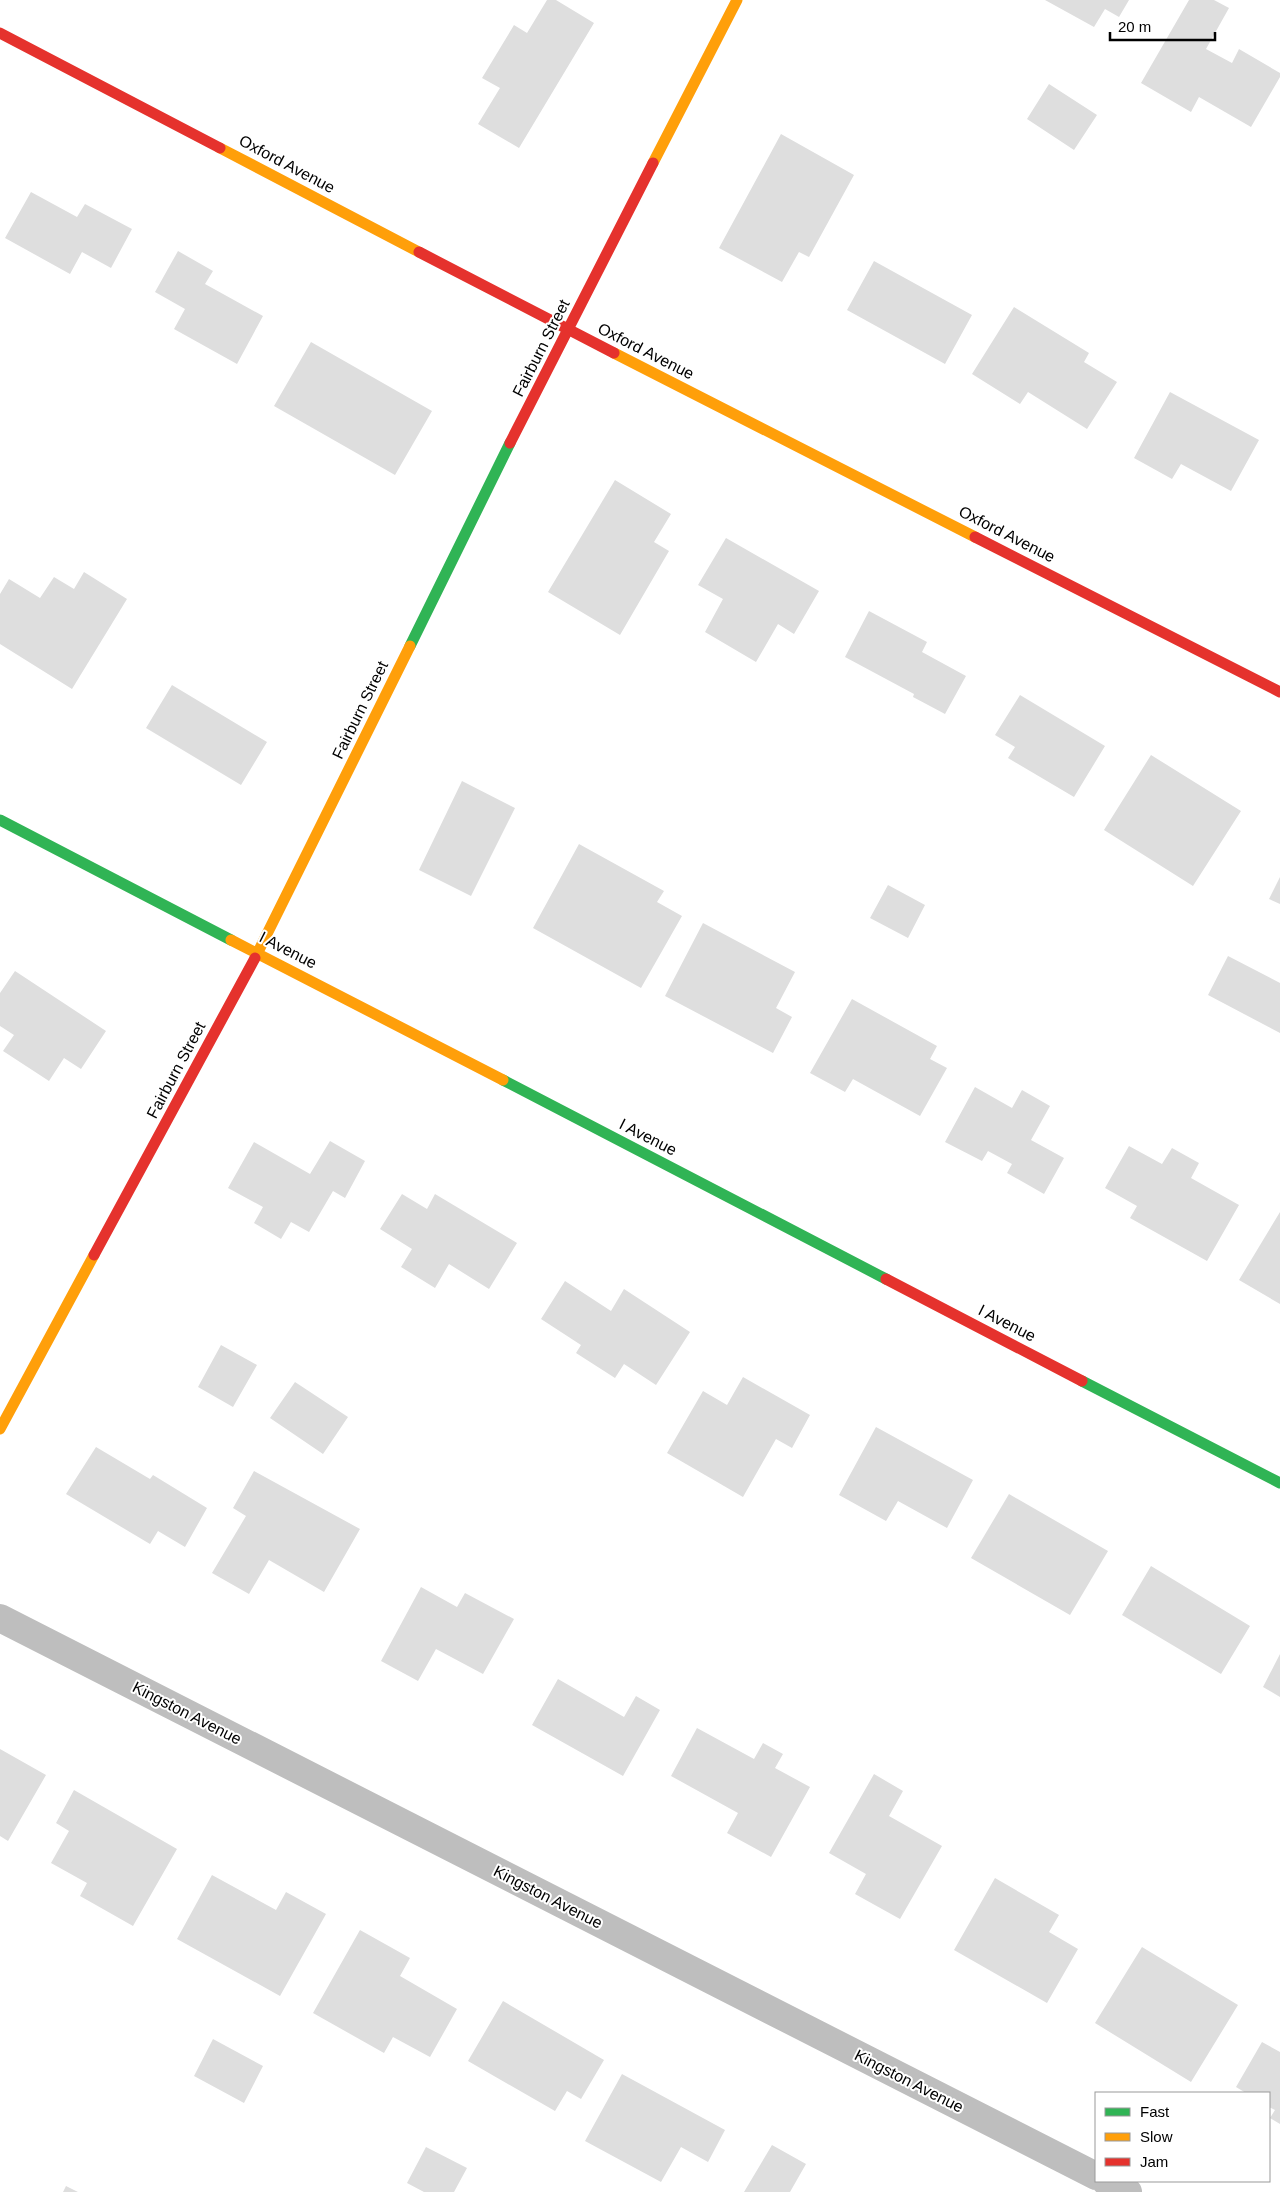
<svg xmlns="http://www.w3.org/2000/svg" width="1280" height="2192" font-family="Arial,sans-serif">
  <rect width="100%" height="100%" fill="#fff"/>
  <path fill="#dedede" d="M 547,0 L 556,0 L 594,23 L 519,148 L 478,124 L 500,88 L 482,78 L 514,25 L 527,33 Z
    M 1045,0 L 1129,0 L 1119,17 L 1105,9 L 1094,27 Z
    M 1189,0 L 1214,0 L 1229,8 L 1206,49 L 1232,63 L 1239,49 L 1280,73 L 1280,77 L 1251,127 L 1199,97 L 1191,112 L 1141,83 Z
    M 1049,84 L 1097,115 L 1074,150 L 1027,119 Z
    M 781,134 L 854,175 L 809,257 L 799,252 L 782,282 L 719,248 Z
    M 31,192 L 77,217 L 85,204 L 132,229 L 111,268 L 82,252 L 70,274 L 5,238 Z
    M 178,251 L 213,271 L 205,284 L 263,316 L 237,364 L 174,329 L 185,309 L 155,292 Z
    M 874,261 L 972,315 L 945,364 L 847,310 Z
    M 1014,307 L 1089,353 L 1084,362 L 1117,382 L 1087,429 L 1028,392 L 1020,404 L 972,374 Z
    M 311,342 L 432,411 L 395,475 L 274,406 Z
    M 1170,392 L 1259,440 L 1231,491 L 1181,464 L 1172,479 L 1134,458 Z
    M 615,480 L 671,514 L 654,542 L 669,551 L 620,635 L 548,592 Z
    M 726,538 L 819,591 L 794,634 L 778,624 L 756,662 L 705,632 L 723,599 L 698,585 Z
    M 84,572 L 127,599 L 72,689 L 0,644 L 0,594 L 9,579 L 40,598 L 54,577 L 74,589 Z
    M 869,611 L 927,642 L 922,652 L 966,676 L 945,714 L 913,697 L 914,694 L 845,657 Z
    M 172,685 L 267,742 L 241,785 L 146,728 Z
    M 1020,695 L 1105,746 L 1074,797 L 1008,758 L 1015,747 L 995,735 Z
    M 1151,755 L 1241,811 L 1193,886 L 1104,830 Z
    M 462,781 L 515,808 L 471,896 L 419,870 Z
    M 579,844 L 664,891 L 657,902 L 682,916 L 641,988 L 533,928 Z
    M 1280,877 L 1280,904 L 1269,899 Z
    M 888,885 L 925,905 L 908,938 L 870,918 Z
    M 703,923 L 795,972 L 776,1008 L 792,1017 L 773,1053 L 665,996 Z
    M 1228,956 L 1280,983 L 1280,1033 L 1208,995 Z
    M 15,971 L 106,1031 L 81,1069 L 64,1058 L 49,1081 L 3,1051 L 14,1035 L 0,1026 L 0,993 Z
    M 852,999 L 937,1046 L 930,1059 L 947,1068 L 920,1116 L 853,1079 L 845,1092 L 810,1073 Z
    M 975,1087 L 1012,1108 L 1022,1090 L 1050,1106 L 1031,1140 L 1064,1158 L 1044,1194 L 1007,1173 L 1012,1164 L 988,1151 L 982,1161 L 945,1142 Z
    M 330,1141 L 365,1161 L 345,1198 L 333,1191 L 309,1232 L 291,1222 L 281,1239 L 254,1223 L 263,1207 L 228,1188 L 254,1142 L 310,1174 Z
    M 1129,1146 L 1162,1164 L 1172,1148 L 1199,1163 L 1191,1178 L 1239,1205 L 1207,1261 L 1130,1218 L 1137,1206 L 1105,1188 Z
    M 402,1194 L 427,1209 L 435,1194 L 517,1243 L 489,1289 L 449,1264 L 435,1288 L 401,1267 L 412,1249 L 380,1229 Z
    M 1280,1212 L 1280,1304 L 1239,1280 Z
    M 565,1281 L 611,1311 L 624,1289 L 690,1332 L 656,1385 L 624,1364 L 615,1378 L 576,1353 L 581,1345 L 541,1319 Z
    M 221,1345 L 257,1365 L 233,1407 L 198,1387 Z
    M 743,1377 L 810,1415 L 792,1448 L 776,1439 L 743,1497 L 667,1453 L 703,1391 L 727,1405 Z
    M 295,1382 L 348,1417 L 323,1454 L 270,1418 Z
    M 876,1427 L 973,1480 L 947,1528 L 898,1501 L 886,1521 L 839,1495 Z
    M 96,1447 L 150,1479 L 153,1475 L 207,1508 L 185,1547 L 158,1531 L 150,1544 L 66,1494 Z
    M 254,1471 L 360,1529 L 324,1592 L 269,1560 L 249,1594 L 212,1573 L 246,1516 L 233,1508 Z
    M 1009,1494 L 1108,1551 L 1070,1615 L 971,1558 Z
    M 1151,1566 L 1250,1626 L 1221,1674 L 1122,1615 Z
    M 421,1587 L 457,1607 L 465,1593 L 514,1619 L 483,1674 L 436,1649 L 418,1681 L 381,1661 Z
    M 1280,1654 L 1280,1697 L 1263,1687 Z
    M 558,1679 L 624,1717 L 636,1696 L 660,1710 L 623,1776 L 532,1725 Z
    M 697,1728 L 754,1759 L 763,1743 L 783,1754 L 775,1768 L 810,1787 L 771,1857 L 727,1833 L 738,1813 L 671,1776 Z
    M 0,1749 L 46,1775 L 8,1841 L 0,1836 Z
    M 874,1774 L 903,1791 L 889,1816 L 942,1846 L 900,1919 L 855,1894 L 866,1874 L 829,1853 Z
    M 74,1790 L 177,1849 L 133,1926 L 80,1896 L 87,1883 L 51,1863 L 69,1831 L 56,1823 Z
    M 212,1875 L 276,1910 L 286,1892 L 326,1914 L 280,1996 L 177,1939 Z
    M 995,1878 L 1059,1915 L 1049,1932 L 1078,1949 L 1047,2003 L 954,1950 Z
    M 360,1930 L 410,1958 L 400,1976 L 457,2009 L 430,2057 L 393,2037 L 384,2053 L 313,2013 Z
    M 1142,1947 L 1238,2005 L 1191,2082 L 1095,2023 Z
    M 503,2001 L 604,2060 L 581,2099 L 567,2091 L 555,2111 L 468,2061 Z
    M 213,2039 L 263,2066 L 244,2103 L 194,2076 Z
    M 1262,2042 L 1280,2052 L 1280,2124 L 1270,2118 L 1275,2110 L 1269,2107 L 1269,2093 L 1246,2093 L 1236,2087 Z
    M 622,2074 L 725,2130 L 708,2162 L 681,2147 L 661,2182 L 585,2141 Z
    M 772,2145 L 806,2164 L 790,2192 L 744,2192 Z
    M 426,2147 L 467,2168 L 454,2192 L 424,2192 L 407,2183 Z
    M 66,2186 L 78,2192 L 63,2192 Z"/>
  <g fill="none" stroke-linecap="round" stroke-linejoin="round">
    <path stroke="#bebebe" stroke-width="28" d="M 0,1618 L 1096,2176
      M 1105,2181 L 1128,2192"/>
    <path stroke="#30b455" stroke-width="11" d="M 410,646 L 510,443
      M 0,820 L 231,940
      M 503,1080 L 886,1279
      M 1082,1381 L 1280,1483"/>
    <path stroke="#ff9f0a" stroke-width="11" d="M 220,148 L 419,252
      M 653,163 L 737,0
      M 614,353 L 975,537
      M 231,940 L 503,1080
      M 255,958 L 410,646
      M 0,1429 L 94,1255"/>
    <path stroke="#e5322d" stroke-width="11" d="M 0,33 L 220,148
      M 419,252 L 614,353
      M 510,443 L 653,163
      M 975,537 L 1280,692
      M 94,1255 L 255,958
      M 886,1279 L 1082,1381"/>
  </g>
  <g text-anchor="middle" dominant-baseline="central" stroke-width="4" stroke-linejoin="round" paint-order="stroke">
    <g font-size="16" fill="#000" stroke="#fff">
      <text transform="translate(287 164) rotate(28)">Oxford Avenue</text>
      <text transform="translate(541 348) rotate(-63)">Fairburn Street</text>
      <text transform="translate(646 351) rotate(27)">Oxford Avenue</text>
      <text transform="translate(1007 534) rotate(27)">Oxford Avenue</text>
      <text transform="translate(360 710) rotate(-64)">Fairburn Street</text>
      <text transform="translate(288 950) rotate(27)">I Avenue</text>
      <text transform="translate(176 1070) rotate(-62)">Fairburn Street</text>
      <text transform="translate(648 1137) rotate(27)">I Avenue</text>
      <text transform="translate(1007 1323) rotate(27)">I Avenue</text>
      <text transform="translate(187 1713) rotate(27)">Kingston Avenue</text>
      <text transform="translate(548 1897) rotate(27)">Kingston Avenue</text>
      <text transform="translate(909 2081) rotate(27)">Kingston Avenue</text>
    </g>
  </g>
  <rect x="1095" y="2092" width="175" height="90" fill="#ffffff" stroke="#999999"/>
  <rect x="1105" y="2108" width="25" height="8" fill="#30b455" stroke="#999999"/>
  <text x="1140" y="2117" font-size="15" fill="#000000">Fast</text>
  <rect x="1105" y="2133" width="25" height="8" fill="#ff9f0a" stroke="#999999"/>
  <text x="1140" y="2142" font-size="15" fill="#000000">Slow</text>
  <rect x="1105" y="2158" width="25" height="8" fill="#e5322d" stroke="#999999"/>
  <text x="1140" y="2167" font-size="15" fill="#000000">Jam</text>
  <path d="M1110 32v8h105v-8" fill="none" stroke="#000000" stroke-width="2.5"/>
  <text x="1118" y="32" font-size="15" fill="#000000" stroke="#ffffff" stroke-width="4" paint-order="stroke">20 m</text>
</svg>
